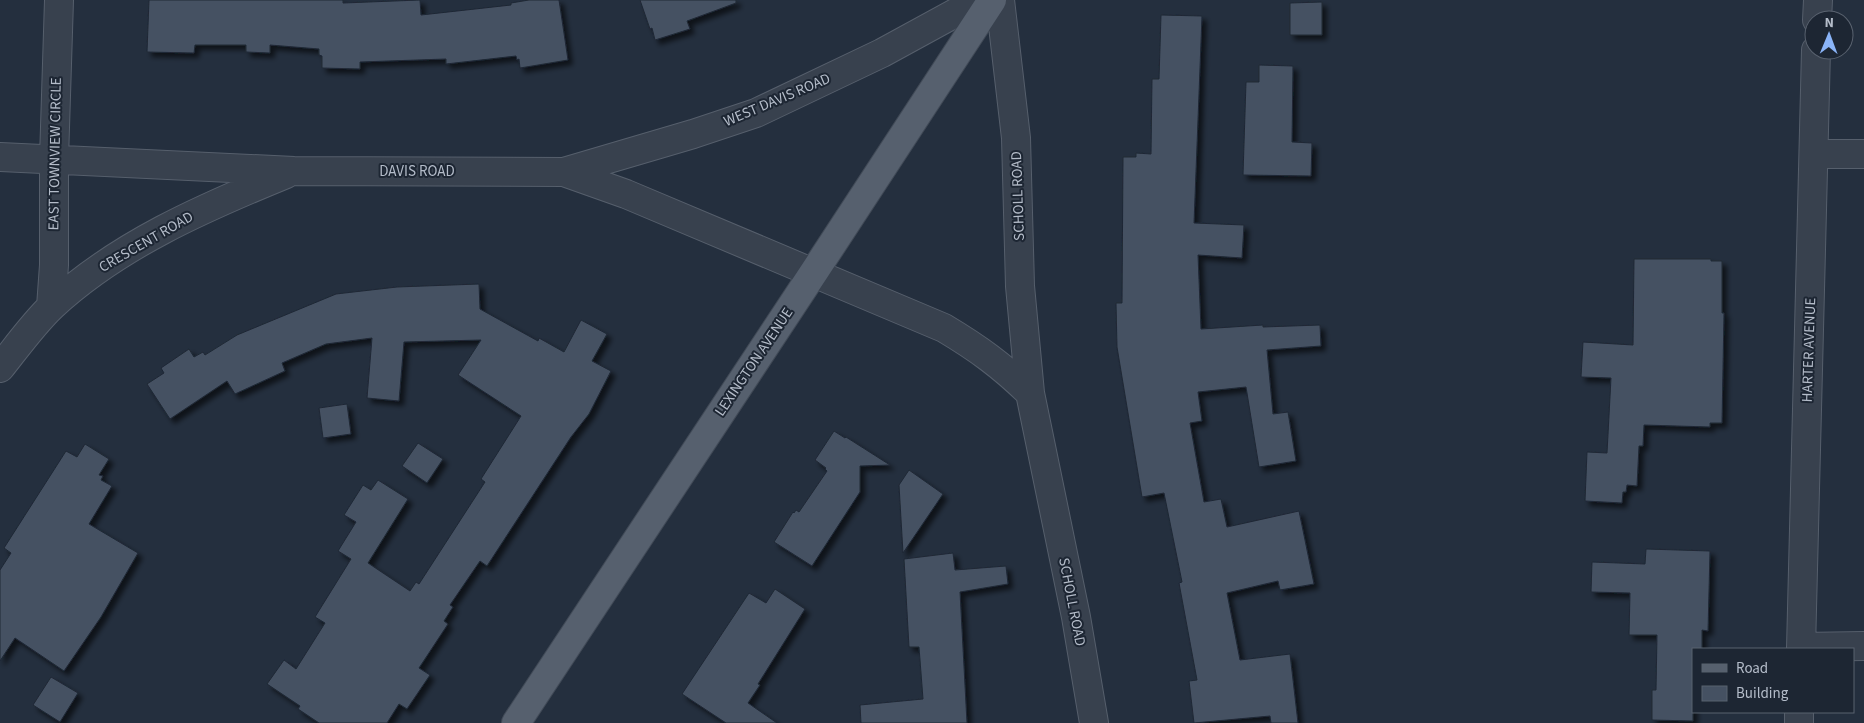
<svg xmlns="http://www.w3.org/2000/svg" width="1864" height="723" font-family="'Source Sans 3',sans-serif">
  <defs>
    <filter id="shadow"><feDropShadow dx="4.5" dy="4.5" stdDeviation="2.5" flood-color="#0009"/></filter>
  </defs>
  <rect width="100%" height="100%" fill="#242f3e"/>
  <path fill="#455162" stroke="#1f2835" filter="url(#shadow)" d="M 149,0 L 343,0 L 343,3 L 420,0 L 421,15 L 511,5 L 511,3 L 529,0 L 559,0 L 568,60 L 520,68 L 519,59 L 517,60 L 516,56 L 446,64 L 446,59 L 360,62 L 360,69 L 322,68 L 322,56 L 319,55 L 319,49 L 270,45 L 270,53 L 246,52 L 246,45 L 195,45 L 194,53 L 147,52 Z
    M 640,0 L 736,0 L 736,3 L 687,21 L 690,29 L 655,40 L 652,28 L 650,29 Z
    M 1322,2 L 1322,35 L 1290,35 L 1290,3 Z
    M 1161,15 L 1202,16 L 1194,223 L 1244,225 L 1242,258 L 1198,255 L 1201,329 L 1263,325 L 1263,327 L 1320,325 L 1321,346 L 1267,350 L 1273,414 L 1288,412 L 1296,461 L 1259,467 L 1246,387 L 1198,392 L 1202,421 L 1190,423 L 1204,502 L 1221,499 L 1227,527 L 1299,511 L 1314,584 L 1280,590 L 1278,581 L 1227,593 L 1240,660 L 1290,654 L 1298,723 L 1271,723 L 1270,716 L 1194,723 L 1189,681 L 1197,680 L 1179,583 L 1182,582 L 1164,493 L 1142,497 L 1117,347 L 1116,303 L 1122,303 L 1123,157 L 1136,157 L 1136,153 L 1151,154 L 1152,79 L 1159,79 Z
    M 1259,65 L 1293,66 L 1292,142 L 1312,143 L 1311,176 L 1243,175 L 1246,82 L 1259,82 Z
    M 1634,259 L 1711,259 L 1711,261 L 1722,261 L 1722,313 L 1724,313 L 1722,423 L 1710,423 L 1710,427 L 1644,425 L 1643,446 L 1639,446 L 1637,486 L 1627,485 L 1626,492 L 1623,492 L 1622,503 L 1585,501 L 1587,452 L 1607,453 L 1611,378 L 1581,377 L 1583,342 L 1633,345 Z
    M 479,284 L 480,309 L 538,341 L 539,338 L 564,352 L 581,320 L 607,334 L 592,361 L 611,371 L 589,414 L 571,437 L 487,566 L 480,561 L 450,605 L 453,607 L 444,621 L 448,624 L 419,668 L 430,675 L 407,709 L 399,704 L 387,723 L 319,723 L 298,709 L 300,706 L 267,684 L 284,660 L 296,669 L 325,623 L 315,617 L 351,559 L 338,551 L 356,522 L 344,515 L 363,485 L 371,490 L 378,480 L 408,499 L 368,563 L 410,591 L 416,582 L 419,584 L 485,482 L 481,479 L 521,416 L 458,375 L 481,340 L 404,342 L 399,401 L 367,398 L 372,338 L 326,344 L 282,363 L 285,371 L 235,394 L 227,381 L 170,419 L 147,384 L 164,373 L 161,368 L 189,349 L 194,357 L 203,352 L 205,355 L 237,335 L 336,294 L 397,287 Z
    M 347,404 L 351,434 L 323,438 L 319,408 Z
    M 834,431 L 845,438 L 846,437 L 890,465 L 860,466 L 860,492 L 812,566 L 774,542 L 793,512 L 794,513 L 796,510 L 799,512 L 827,471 L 825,469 L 826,468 L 815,460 Z
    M 418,443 L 443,459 L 427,483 L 402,466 Z
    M 85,444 L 109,459 L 99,475 L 103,476 L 101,480 L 112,486 L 89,524 L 138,553 L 101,617 L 64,671 L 15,638 L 0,661 L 0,570 L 11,553 L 4,548 L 66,451 L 77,457 Z
    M 909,470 L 943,494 L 903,553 L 899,485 Z
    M 1646,549 L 1710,551 L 1708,631 L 1702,630 L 1702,649 L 1693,649 L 1693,721 L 1652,720 L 1652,690 L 1656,690 L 1657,635 L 1629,635 L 1630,593 L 1591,592 L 1592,562 L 1645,564 Z
    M 953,553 L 955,570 L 1006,566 L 1008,584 L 960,592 L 967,723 L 861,723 L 860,705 L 923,699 L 919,647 L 909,647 L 904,559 Z
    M 775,589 L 805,609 L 758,684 L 760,685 L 748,703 L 777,723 L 726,723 L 682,694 L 749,593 L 766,603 Z
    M 51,677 L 78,693 L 60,722 L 33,705 Z"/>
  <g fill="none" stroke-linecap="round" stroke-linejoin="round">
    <g stroke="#565f6c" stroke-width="30">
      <path id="minor" d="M 1000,0 L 1016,138 L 1020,286 L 1030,393
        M 1817,20 L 1818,0
        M 1814,154 L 1864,154
        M 0,157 L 294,171 L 564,172 L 626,194 L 944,328 C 979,349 1001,365 1030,393 L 1076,617 L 1094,723
        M 564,172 L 693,134 L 756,113 L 882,53 L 979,0
        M 51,307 L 54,265 L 54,159 L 59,0
        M 0,368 C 16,348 33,324 52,306 C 118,245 203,208 286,174
        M 1801,647 L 1864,646
        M 1801,649 L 1816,50
        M 1799,723 L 1799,712"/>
    </g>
    <g stroke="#414a57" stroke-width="30">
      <path id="major" d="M 516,723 L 814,272 L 992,0"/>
    </g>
    <use href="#minor" stroke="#38414e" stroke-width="28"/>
    <use href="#major" stroke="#56606e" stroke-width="28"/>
  </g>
  <g text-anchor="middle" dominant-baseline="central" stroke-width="4" stroke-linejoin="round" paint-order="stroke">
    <g font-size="15" fill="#b4bcc9" stroke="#1d2633">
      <text transform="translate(777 100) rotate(-23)">WEST DAVIS ROAD</text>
      <text transform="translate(55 154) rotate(-89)">EAST TOWNVIEW CIRCLE</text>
      <text x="417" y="171">DAVIS ROAD</text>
      <text transform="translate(1018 196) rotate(-92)">SCHOLL ROAD</text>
      <text transform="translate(146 242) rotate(-30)">CRESCENT ROAD</text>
      <text transform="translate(1809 350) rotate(-88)">HARTER AVENUE</text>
      <text transform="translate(754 362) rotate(-56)">LEXINGTON AVENUE</text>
      <text transform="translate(1072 602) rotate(79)">SCHOLL ROAD</text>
    </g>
  </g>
  <rect x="1692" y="648" width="162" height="65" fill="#1d2633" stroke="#59626f"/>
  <rect x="1702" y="664" width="25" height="8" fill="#56606e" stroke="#59626f"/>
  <text x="1736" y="673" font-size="15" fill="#b4bcc9">Road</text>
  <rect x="1702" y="686" width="25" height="15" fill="#455162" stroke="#59626f"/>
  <text x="1736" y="698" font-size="15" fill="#b4bcc9">Building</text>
  <g transform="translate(1829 35) rotate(1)"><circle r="24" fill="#1d2633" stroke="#59626f"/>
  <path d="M0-4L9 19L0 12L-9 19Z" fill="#8ab4f8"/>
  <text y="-8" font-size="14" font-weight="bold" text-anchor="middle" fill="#b4bcc9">N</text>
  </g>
</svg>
